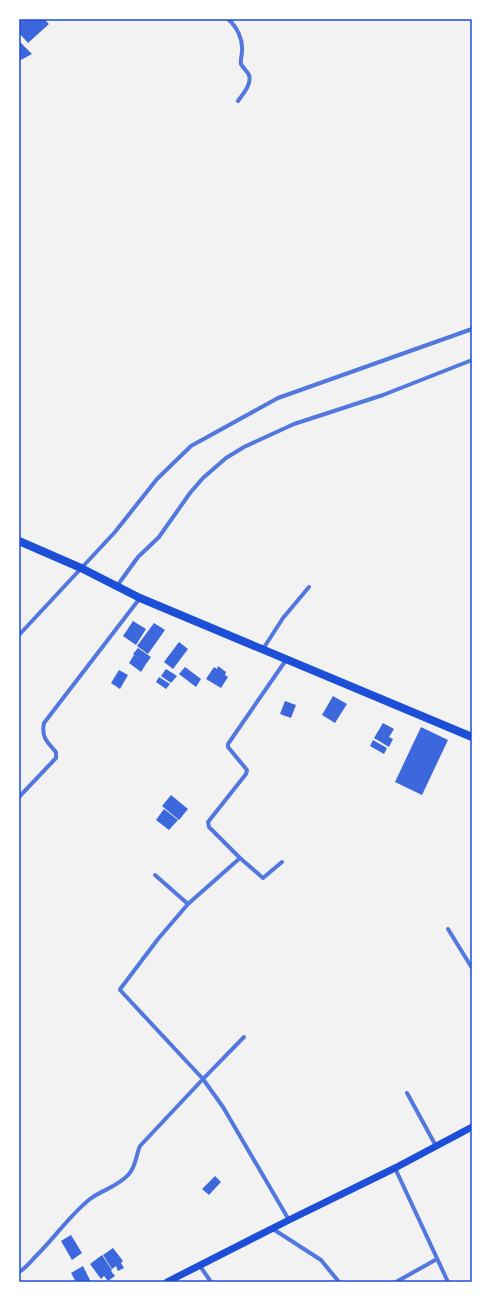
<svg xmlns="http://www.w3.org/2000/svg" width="491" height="1301" font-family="'Libre Baskerville',serif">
  <rect width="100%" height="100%" fill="#f2f2f2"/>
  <path fill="#3d67dc" d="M 19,19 L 44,19 L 49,24 L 28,43 L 19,33 Z
    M 19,41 L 32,54 L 19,61 Z
    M 133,621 L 146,629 L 136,645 L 123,636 Z
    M 154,623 L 165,630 L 148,654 L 137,646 Z
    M 179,642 L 188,649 L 173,669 L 164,662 Z
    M 138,648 L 151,657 L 146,664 L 133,654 Z
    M 134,655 L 146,664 L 141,672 L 129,663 Z
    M 218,666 L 226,672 L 225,675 L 228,677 L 221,688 L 206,679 L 214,667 L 217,669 Z
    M 185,667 L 201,679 L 196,687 L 179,674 Z
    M 166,669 L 177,676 L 171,683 L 161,676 Z
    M 119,670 L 128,675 L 120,689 L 111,683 Z
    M 159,677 L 170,684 L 166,689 L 156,682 Z
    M 333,696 L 347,704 L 335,723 L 322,715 Z
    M 285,701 L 296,705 L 291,718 L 280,714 Z
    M 383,723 L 394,729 L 389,737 L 393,739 L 389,747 L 374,738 Z
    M 421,727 L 448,740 L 422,795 L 395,782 Z
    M 373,740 L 387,748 L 384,754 L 370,746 Z
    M 171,795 L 188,809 L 179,820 L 162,806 Z
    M 164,809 L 178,820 L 169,830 L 156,820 Z
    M 215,1176 L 221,1182 L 209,1195 L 202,1189 Z
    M 71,1235 L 82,1253 L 72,1260 L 61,1241 Z
    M 113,1248 L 123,1261 L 121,1263 L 124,1268 L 118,1271 L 116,1266 L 112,1269 L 103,1255 Z
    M 102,1255 L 112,1270 L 111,1271 L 115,1276 L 108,1281 L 104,1276 L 101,1279 L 90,1264 Z
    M 83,1266 L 91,1282 L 76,1282 L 71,1273 Z"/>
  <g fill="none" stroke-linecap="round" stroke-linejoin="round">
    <path stroke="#5277de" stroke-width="4" d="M 228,19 C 237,27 243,39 242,51 C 242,56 240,60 241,64 C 243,68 247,71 249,75 C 252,84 243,94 238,101
      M 117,586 L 138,557 L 159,537 L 190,493 L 203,478 L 226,458 L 244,447 L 294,424 L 383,395 L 472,360
      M 19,635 L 115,532 L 157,479 L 191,446 L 278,398 L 472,329
      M 263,649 L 283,618 L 309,587
      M 286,660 L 228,744 L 228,747 L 247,770 L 246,774 L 208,822 L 209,827 L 240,858 L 188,904 L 158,939 L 121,988 L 120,990 L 203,1079 L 223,1107 L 289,1220
      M 19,797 L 56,758 L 56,752 C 47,742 41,737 44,723 L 140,598
      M 240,858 L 263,878 L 282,862
      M 155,875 L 188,904
      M 448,929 L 472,968
      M 407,1093 L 436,1146
      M 395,1168 L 448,1282
      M 273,1229 L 321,1260 L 339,1282
      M 200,1266 L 211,1282
      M 19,1272 C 26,1268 31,1261 37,1255 C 55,1237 70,1215 90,1199 C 102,1190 119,1186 129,1174 C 136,1166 136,1155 140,1146 L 203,1079 L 244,1037
      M 396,1282 L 437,1259"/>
    <path stroke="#1d4ed8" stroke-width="7" d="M 167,1282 L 289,1220 L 395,1168 L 472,1127"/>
    <path stroke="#1d4ed8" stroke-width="8" d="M 19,541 L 81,568 L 140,598 L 472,737"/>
  </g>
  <rect width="491" height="1301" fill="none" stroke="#ffffff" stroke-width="40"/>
  <rect x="20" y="20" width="451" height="1261" fill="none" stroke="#1d4ed8" stroke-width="1.5"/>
</svg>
